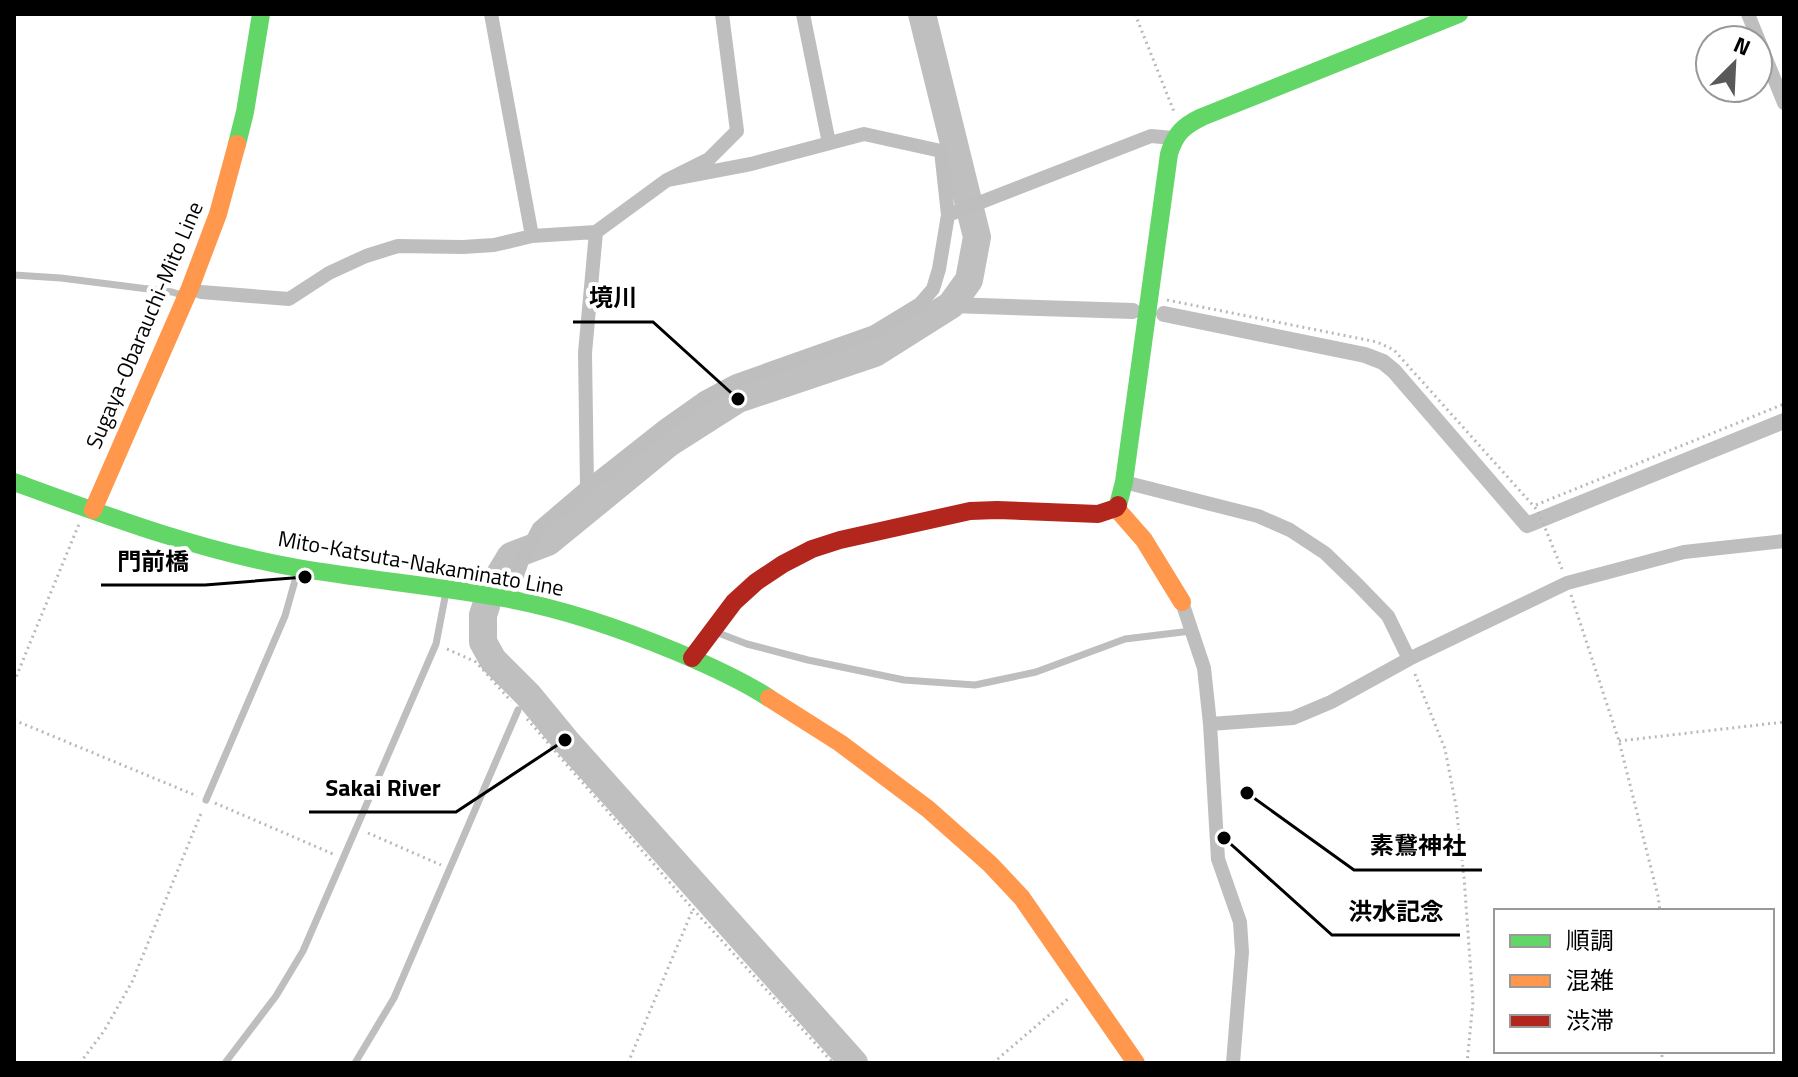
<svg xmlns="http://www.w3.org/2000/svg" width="1798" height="1077" font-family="'Titillium Web','Noto Sans JP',sans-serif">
  <rect width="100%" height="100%" fill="#fff"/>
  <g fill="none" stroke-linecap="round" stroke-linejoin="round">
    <path stroke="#bfbfbf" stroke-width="16" d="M 951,305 L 1133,311
      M 1164,314 L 1365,355 L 1383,362 L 1394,371 L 1527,525 L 1784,421"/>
    <path stroke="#bfbfbf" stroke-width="28" d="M 494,584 L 511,556 L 548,542 L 669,443 L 738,399 L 875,353 L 951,305 L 969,280 L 977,237 L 922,14
      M 486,606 L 483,615 L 483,642 L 493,660 L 528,695 L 565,740 L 854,1063"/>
    <path stroke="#b9b9b9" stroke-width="3" stroke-dasharray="2 4" stroke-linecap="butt" d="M 1135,14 L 1175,114
      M 1167,300 L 1377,342 L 1394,350 L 1538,511 L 1562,569
      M 1536,505 L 1784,404
      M 1571,595 L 1619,741 L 1658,896 L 1660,911
      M 447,649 L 476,662 L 511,701
      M 1415,674 L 1445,749 L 1456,806 L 1464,877 L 1473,1002 L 1467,1063
      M 14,682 L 79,524
      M 527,719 L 693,909 L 833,1063
      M 14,720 L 197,796
      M 1619,741 L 1784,722
      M 215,803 L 333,854
      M 368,833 L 441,865
      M 80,1063 L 104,1031 L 132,982 L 202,811
      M 628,1063 L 693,909
      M 993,1063 L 1069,998
      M 1662,1063 L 1662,1051"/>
    <path stroke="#bebebe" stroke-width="7" d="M 14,275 L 61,278 L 172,292 L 185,296
      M 713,631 L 747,644 L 808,660 L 904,680 L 975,685 L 1036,672 L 1125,639 L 1191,631
      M 206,800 L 285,616 L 298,570
      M 225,1063 L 276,996 L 303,951 L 436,644 L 446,592
      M 355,1063 L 394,998 L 518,710"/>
    <path stroke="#bebebe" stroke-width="14" d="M 491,14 L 532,236
      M 803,14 L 829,143
      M 1748,14 L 1784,103
      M 948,215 L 1151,136 L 1173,138
      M 190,288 L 201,292 L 289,299 L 329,273 L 366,256 L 398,246 L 463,247 L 494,245 L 532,236 L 596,232 L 667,180 L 709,159 L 737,131 L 722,14
      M 1124,482 L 1258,516 L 1290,530 L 1325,553 L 1358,585 L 1388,616 L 1409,659
      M 587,487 L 585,353 L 596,232
      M 509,599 L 522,561 L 539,528 L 587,487 L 663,427 L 704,398 L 736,381 L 874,332 L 920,304 L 933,289 L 939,269 L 948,215 L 941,151 L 864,134 L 751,164 L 667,180
      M 1182,602 L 1204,668 L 1210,724 L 1218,859 L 1240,922 L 1242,952 L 1233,1063
      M 1210,724 L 1293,718 L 1331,702 L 1409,659 L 1567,583 L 1684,552 L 1784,541"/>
    <path stroke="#63d668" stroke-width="18" d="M 237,144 L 245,112 L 261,14
      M 14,482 C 107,516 200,551 298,568 C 368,580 439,586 509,599 C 567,610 622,629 677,652 C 708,665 740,679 769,698
      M 1118,505 L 1124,482 L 1169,154 C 1175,134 1183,126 1202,117 L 1459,14"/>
    <path stroke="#ff974d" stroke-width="18" d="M 1116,508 L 1144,540 L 1182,602
      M 93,510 L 190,288 L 218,214 L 237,144
      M 769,698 L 840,743 L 928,809 L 990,864 L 1022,898 L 1136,1063"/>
    <path stroke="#b3261e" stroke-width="18" d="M 692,658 L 734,602 L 756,582 L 783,564 L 812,549 L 840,540 L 970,511 L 997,510 L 1098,514 L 1116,508 L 1118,505"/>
  </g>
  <g text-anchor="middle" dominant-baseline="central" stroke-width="8" stroke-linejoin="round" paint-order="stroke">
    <g font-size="22" fill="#000" stroke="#fff">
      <text transform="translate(144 325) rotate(-67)">Sugaya-Obarauchi-Mito Line</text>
      <text transform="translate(421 563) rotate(10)">Mito-Katsuta-Nakaminato Line</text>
    </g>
  </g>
  <path fill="none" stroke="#000" stroke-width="3" d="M738 399L653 322H573M305 577L205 585H101M565 740L456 812H309M1247 793L1354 870H1482M1224 838L1332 935H1460"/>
  <g fill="#000" stroke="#fff" stroke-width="3">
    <circle cx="738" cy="399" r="8"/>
    <circle cx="305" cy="577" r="8"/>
    <circle cx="565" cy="740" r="8"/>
    <circle cx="1247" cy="793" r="8"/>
    <circle cx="1224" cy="838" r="8"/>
  </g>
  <g font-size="24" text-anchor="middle" font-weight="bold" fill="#000" stroke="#fff" stroke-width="8" stroke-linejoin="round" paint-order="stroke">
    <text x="613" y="306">境川</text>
    <text x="153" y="570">門前橋</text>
    <text x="383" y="796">Sakai River</text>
    <text x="1418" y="854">素鵞神社</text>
    <text x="1396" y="920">洪水記念</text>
  </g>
  <rect width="1798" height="1077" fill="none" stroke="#000000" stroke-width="32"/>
  <rect x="1494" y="909" width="280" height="144" fill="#ffffff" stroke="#999999" stroke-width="2"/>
  <rect x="1510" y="935" width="40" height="12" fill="#63d668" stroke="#999999" stroke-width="2"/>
  <text x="1566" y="949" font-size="24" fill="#000000">順調</text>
  <rect x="1510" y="975" width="40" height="12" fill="#ff974d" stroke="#999999" stroke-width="2"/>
  <text x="1566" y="989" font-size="24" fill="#000000">混雑</text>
  <rect x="1510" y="1015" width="40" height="12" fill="#b3261e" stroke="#999999" stroke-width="2"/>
  <text x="1566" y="1029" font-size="24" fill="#000000">渋滞</text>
  <g transform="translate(1734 64) rotate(24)"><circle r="38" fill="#ffffff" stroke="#999999" stroke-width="2"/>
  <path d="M0-6L14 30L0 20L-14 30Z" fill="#595959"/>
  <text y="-12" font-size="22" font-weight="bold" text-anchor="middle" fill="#000000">N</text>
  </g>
</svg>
